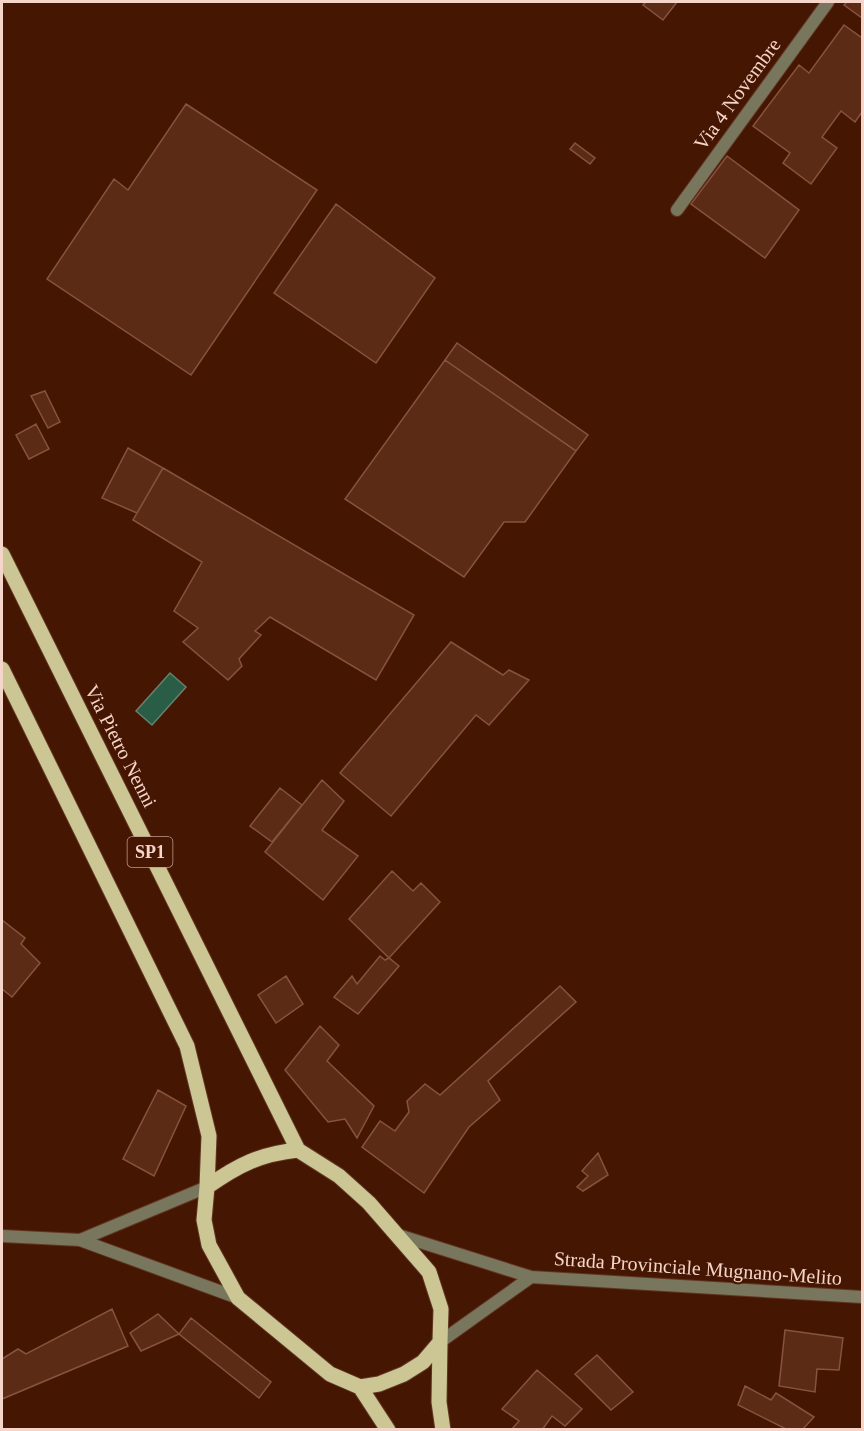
<svg xmlns="http://www.w3.org/2000/svg" width="864" height="1431" font-family="'Times New Roman',serif">
  <rect width="100%" height="100%" fill="#451602"/>
  <path fill="#295d46" stroke="#66816d" stroke-width="1.5" d="M 170,673 L 186,687 L 152,725 L 136,711 Z"/>
  <path fill="#5c2b16" stroke="#88533e" stroke-width="1.5" d="M 646,2 L 677,2 L 663,20 L 643,5 Z
    M 847,2 L 862,2 L 862,18 L 844,5 Z
    M 844,25 L 862,38 L 862,112 L 855,122 L 841,111 L 822,137 L 837,148 L 811,184 L 783,163 L 790,153 L 753,126 L 799,65 L 809,73 Z
    M 186,104 L 317,190 L 191,375 L 47,279 L 114,179 L 128,190 Z
    M 575,143 L 595,158 L 590,164 L 570,149 Z
    M 727,156 L 799,210 L 765,258 L 691,204 Z
    M 336,204 L 435,278 L 376,363 L 274,293 Z
    M 457,343 L 588,435 L 576,451 L 445,360 Z
    M 445,360 L 576,451 L 525,522 L 504,522 L 464,577 L 345,499 Z
    M 45,391 L 60,422 L 48,428 L 31,396 Z
    M 36,424 L 49,449 L 29,459 L 16,435 Z
    M 128,448 L 163,468 L 137,513 L 102,498 Z
    M 163,468 L 414,615 L 376,680 L 270,617 L 255,631 L 261,635 L 239,659 L 242,666 L 228,680 L 183,642 L 198,628 L 174,611 L 202,562 L 133,520 Z
    M 451,642 L 503,675 L 509,670 L 529,680 L 489,725 L 476,715 L 391,816 L 340,773 Z
    M 322,780 L 344,801 L 322,830 L 358,856 L 323,900 L 265,852 Z
    M 280,788 L 302,805 L 272,842 L 250,826 Z
    M 392,871 L 413,891 L 421,883 L 440,902 L 389,958 L 349,919 Z
    M 2,920 L 25,938 L 21,944 L 40,963 L 12,997 L 2,989 Z
    M 380,956 L 385,960 L 389,958 L 399,966 L 358,1014 L 334,997 L 352,976 L 357,984 Z
    M 286,976 L 303,1004 L 276,1023 L 258,995 Z
    M 560,986 L 576,1002 L 488,1081 L 500,1100 L 469,1127 L 424,1193 L 362,1147 L 380,1121 L 395,1131 L 409,1112 L 407,1101 L 425,1084 L 440,1095 Z
    M 320,1026 L 339,1045 L 327,1061 L 374,1106 L 357,1138 L 345,1119 L 328,1122 L 285,1070 Z
    M 158,1090 L 186,1106 L 154,1176 L 123,1159 Z
    M 598,1153 L 608,1175 L 583,1191 L 577,1187 L 588,1176 L 582,1171 Z
    M 112,1309 L 128,1346 L 2,1399 L 2,1359 L 18,1349 L 26,1354 Z
    M 158,1314 L 179,1334 L 141,1351 L 130,1333 Z
    M 191,1318 L 271,1382 L 259,1398 L 179,1334 Z
    M 785,1330 L 843,1338 L 839,1370 L 817,1369 L 815,1392 L 779,1386 Z
    M 597,1355 L 633,1392 L 611,1410 L 575,1374 Z
    M 537,1370 L 582,1409 L 565,1426 L 552,1416 L 542,1430 L 511,1430 L 519,1421 L 502,1409 Z
    M 745,1386 L 771,1400 L 776,1393 L 814,1417 L 802,1430 L 788,1430 L 738,1405 Z"/>
  <g fill="none" stroke-linecap="round" stroke-linejoin="round">
    <g stroke="#613522" stroke-width="14">
      <path id="minor" d="M 677,210 L 828,2
        M 2,1236 L 80,1240 L 238,1298
        M 80,1240 L 207,1187"/>
    </g>
    <g stroke="#613522" stroke-width="14">
      <path id="tertiary" d="M 398,1235 L 531,1277 L 862,1297
        M 440,1342 L 531,1277"/>
    </g>
    <g stroke="#613522" stroke-width="17">
      <path id="primary" d="M 2,554 L 298,1150
        M 2,669 L 187,1046 L 209,1136 L 207,1187
        M 298,1150 L 339,1176 L 369,1203 L 429,1272 L 441,1309 L 440,1342 L 423,1362 L 404,1374 L 379,1384 L 360,1387 L 330,1374 L 238,1298 L 209,1245 L 204,1220 L 207,1187 C 238,1165 260,1154 298,1150 Z
        M 440,1342 L 439,1402 L 443,1430
        M 360,1387 L 388,1430"/>
    </g>
    <use href="#minor" stroke="#79765e" stroke-width="12"/>
    <use href="#tertiary" stroke="#79765e" stroke-width="12"/>
    <use href="#primary" stroke="#cbc694" stroke-width="15"/>
  </g>
  <g text-anchor="middle" dominant-baseline="central" stroke-width="4.5" stroke-linejoin="round" paint-order="stroke">
    <rect fill="#451602" stroke="#c09c8d" stroke-width="1.5" x="127.5" y="837" width="45" height="30" rx="4.5"/>
    <g font-size="18" font-weight="bold" fill="#f5d5c9">
      <text x="150" y="852">SP1</text>
    </g>
    <g font-size="20" fill="#f5d5c9" stroke="#451602">
      <text transform="translate(737 94) rotate(-54)">Via 4 Novembre</text>
      <text transform="translate(121 746) rotate(63)">Via Pietro Nenni</text>
      <text transform="translate(698 1268) rotate(4)">Strada Provinciale Mugnano-Melito</text>
    </g>
  </g>
  <rect width="864" height="1431" fill="none" stroke="#f5d5c9" stroke-width="6"/>
</svg>
